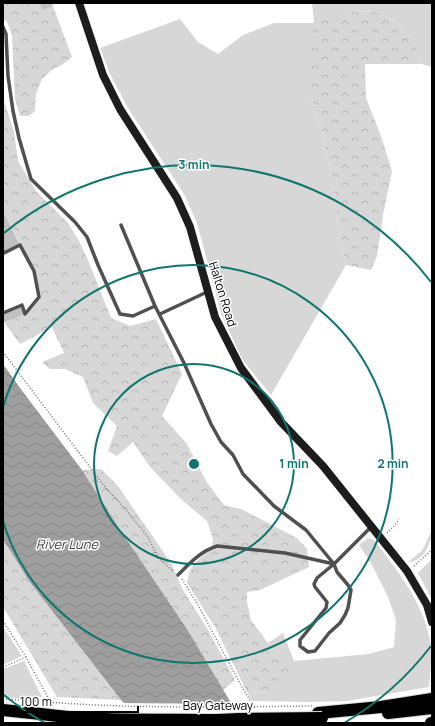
<svg xmlns="http://www.w3.org/2000/svg" width="435" height="726" font-family="Manrope,sans-serif">
  <defs>
    <pattern id="forest-crowns" width="20" height="18" patternUnits="userSpaceOnUse"><rect width="20" height="18" fill="#d7d7d7"/><path d="M2 6a3 3 0 1 1 6 0M12 15a3 3 0 1 1 6 0" fill="none" stroke="#b7b7b7"/></pattern>
    <pattern id="water-waves" width="16" height="10" patternUnits="userSpaceOnUse"><rect width="16" height="10" fill="#9e9e9e"/><path d="M0 5q4-4 8 0t8 0" fill="none" stroke="#868686"/></pattern>
  </defs>
  <rect width="100%" height="100%" fill="#fff"/>
  <path fill="#d7d7d7" d="M 312,3 L 432,3 L 432,67 L 422,64 L 413,38 L 392,19 L 373,11 L 343,13 L 309,92 L 323,135 L 334,192 L 340,236 L 346,265 L 271,395 L 242,359 L 222,316 L 197,223 L 184,194 L 128,108 L 110,74 L 100,48 L 180,19 L 198,42 L 218,54 L 243,35 L 274,23 L 314,23 Z
    M 432,530 C 432,543 423,562 408,562 L 422,551 Z
    M 368,538 L 374,540 C 398,572 426,605 431,647 C 432,660 430,674 429,687 L 347,701 L 310,702 L 252,701 L 247,692 L 270,693 L 281,656 L 268,643 L 283,633 L 294,661 L 369,654 L 394,647 L 396,620 L 388,597 L 371,563 L 359,545 Z
    M 432,559 L 432,600 L 418,573 Z
    M 3,627 L 22,656 L 3,665 Z
    M 24,661 L 42,697 L 22,696 L 21,699 L 3,697 L 3,669 Z"/>
  <path fill="url(#forest-crowns)" d="M 3,3 L 40,3 L 43,9 L 53,6 L 72,57 L 62,65 L 53,69 L 42,79 L 36,94 L 35,111 L 29,116 L 20,116 L 15,99 L 12,36 L 7,21 L 3,20 Z
    M 373,11 L 392,19 L 413,38 L 422,64 L 365,64 L 366,98 L 381,136 L 392,171 L 383,215 L 377,256 L 371,270 L 346,265 L 340,236 L 334,192 L 323,135 L 309,92 L 309,51 L 314,23 L 342,13 Z
    M 3,98 L 14,132 L 18,161 L 36,191 L 68,223 L 79,241 L 88,260 L 111,318 L 130,326 L 156,319 L 182,374 L 162,416 L 187,444 L 206,481 L 224,505 L 241,509 L 297,538 L 307,549 L 309,567 L 260,590 L 247,592 L 247,602 L 251,620 L 268,643 L 281,656 L 292,679 L 270,693 L 247,692 L 215,627 L 187,583 L 190,570 L 198,560 L 212,549 L 213,539 L 207,521 L 183,501 L 150,467 L 133,442 L 117,456 L 108,451 L 117,426 L 93,403 L 83,377 L 65,369 L 50,369 L 42,362 L 64,353 L 52,327 L 20,344 L 4,322 L 25,314 L 39,297 L 34,271 L 3,211 Z
    M 101,469 L 118,486 L 171,563 L 183,590 L 207,628 L 235,680 L 223,690 L 187,629 L 121,531 L 82,470 Z
    M 3,539 L 29,581 L 121,700 L 57,697 L 3,607 Z"/>
  <path fill="url(#water-waves)" d="M 3,364 L 23,392 L 82,470 L 121,531 L 187,629 L 243,723 L 145,723 L 121,700 L 29,581 L 3,539 Z"/>
  <path fill="#fff" d="M 121,703 L 234,704 L 244,722 L 142,723 Z"/>
  <path fill="#c0c0c0" d="M 40,3 L 52,3 L 53,6 L 42,10 Z
    M 3,211 L 20,245 L 4,253 L 3,251 Z
    M 22,305 L 25,314 L 4,322 L 3,313 Z"/>
  <g fill="none" stroke-linecap="round" stroke-linejoin="round">
    <g stroke="#dbdbdb" stroke-width="14">
      <path id="highway" d="M 3,710 L 41,714
        M 318,713 L 381,707 L 432,699
        M 388,713 L 432,708
        M 217,720 L 240,719
        M 431,723 L 432,723"/>
    </g>
    <path stroke="#727272" stroke-width="1.5" stroke-dasharray="1 2" stroke-linecap="butt" d="M 3,352 L 105,487 L 126,510 L 148,537 L 158,558 L 173,571
      M 387,533 L 395,525 L 399,519
      M 414,566 L 432,550
      M 182,579 L 198,605 L 243,689 L 255,708
      M 3,621 L 26,657 L 52,705
      M 3,667 L 26,657
      M 3,699 L 35,701"/>
    <path stroke="#505050" stroke-width="3.5" d="M 3,27 L 6,34 L 8,76 L 13,111 L 19,138 L 31,179 L 75,222 L 87,237 L 98,265 L 120,314 L 133,316 L 155,306 L 184,363 L 211,424 L 221,442 L 233,455 L 243,474 L 274,506 L 306,530 L 334,564 L 371,527
      M 121,225 L 155,306
      M 3,251 L 4,253 L 20,245 L 34,271 L 39,297 L 25,314 L 22,305 L 3,313
      M 160,314 L 207,292
      M 334,564 L 337,572 L 348,585 L 351,590 L 348,608 L 345,615 L 340,623 L 329,633 L 315,651 L 308,652 L 300,646 L 300,640 L 326,608 L 327,602 L 315,587 L 314,584 L 317,578 Z
      M 178,575 C 190,563 201,551 217,546 L 285,553 L 334,564"/>
    <path stroke="#1d1d1d" stroke-width="8" d="M 79,3 L 103,75 L 120,109 L 177,198 L 190,227 L 215,317 L 241,368 L 281,422 L 323,466 L 407,571 L 427,605 L 432,622"/>
    <use href="#highway" stroke="#000" stroke-width="12"/>
    <g stroke="#dbdbdb" stroke-width="14" stroke-linecap="butt">
      <path id="highway-bridge" d="M 41,714 C 99,722 158,719 217,720
        M 240,719 L 322,718"/>
    </g>
    <path stroke="#727272" stroke-width="1.5" stroke-dasharray="1 2" stroke-linecap="butt" d="M 35,701 C 127,709 220,707 312,706"/>
    <use href="#highway-bridge" stroke="#000" stroke-width="12"/>
  </g>
  <g fill="none" stroke="#0f766e" stroke-width="2">
    <circle cx="194" cy="464" r="100"/>
    <path d="M3 407A199 199 0 1 1 3 521"/>
    <path d="M431 646A299 299 0 0 1 344 723M45 723A299 299 0 0 1 4 695M4 233A299 299 0 0 1 431 282"/>
  </g>
  <g text-anchor="middle" dominant-baseline="central" stroke-width="3" stroke-linejoin="round" paint-order="stroke">
    <g font-size="12" fill="#000" stroke="#fff">
      <text transform="translate(223 294) rotate(73)">Halton Road</text>
      <text x="218" y="705">Bay Gateway</text>
    </g>
    <g font-size="13" font-style="italic" fill="#3f3f3f" stroke="#fff">
      <text x="67" y="544">River Lune</text>
    </g>
  </g>
  <circle cx="194" cy="464" r="6" fill="#0f766e" stroke="#fff" stroke-width="2"/>
  <g font-size="12" text-anchor="middle" font-weight="bold" fill="#0f766e" stroke="#fff" stroke-width="3" stroke-linejoin="round" paint-order="stroke">
    <text x="194" y="169">3 min</text>
    <text x="294" y="468">1 min</text>
    <text x="393" y="468">2 min</text>
  </g>
  <rect width="435" height="726" fill="none" stroke="#000000" stroke-width="8"/>
  <path d="M14 706v6h124v-6" fill="none" stroke="#000000" stroke-width="2"/>
  <text x="20" y="706" font-size="12" fill="#000000" stroke="#ffffff" stroke-width="3" paint-order="stroke">100 m</text>
</svg>
